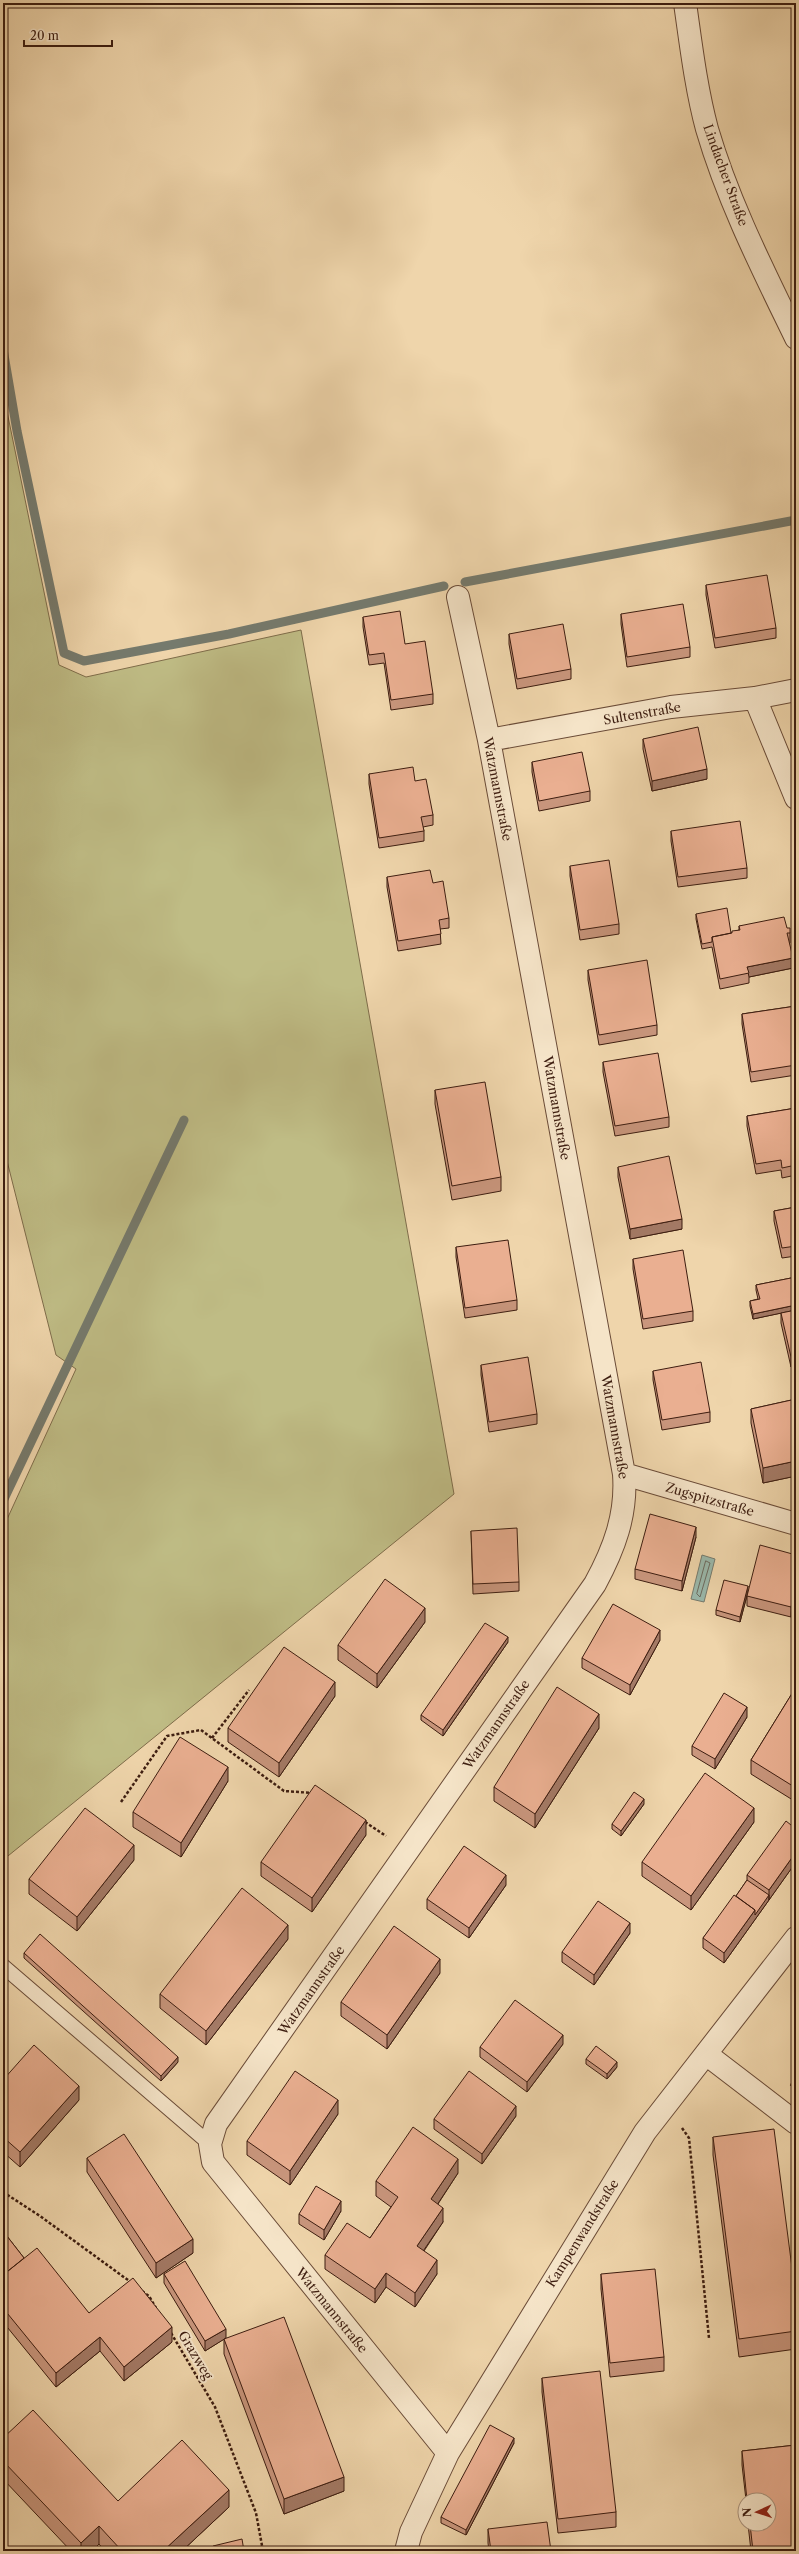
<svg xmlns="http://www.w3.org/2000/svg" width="799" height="2554" font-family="'Libre Caslon Text',serif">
  <rect width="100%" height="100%" fill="#efd5ab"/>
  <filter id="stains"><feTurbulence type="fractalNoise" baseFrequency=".005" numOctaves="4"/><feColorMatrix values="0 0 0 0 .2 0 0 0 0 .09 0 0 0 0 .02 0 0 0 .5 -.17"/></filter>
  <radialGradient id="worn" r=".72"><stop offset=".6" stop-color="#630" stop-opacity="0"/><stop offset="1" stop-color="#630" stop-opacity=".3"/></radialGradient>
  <path fill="#bfbc85" stroke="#7e6c4a" d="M 3,392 L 59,665 L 86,677 L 301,630 L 454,1494 L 3,1860 L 3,1528 L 76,1369 L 56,1355 L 3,1145 Z"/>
  <path fill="#9ab8ab" stroke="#757a6d" d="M 702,1555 L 715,1559 L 704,1602 L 691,1599 Z"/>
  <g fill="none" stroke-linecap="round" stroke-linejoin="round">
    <path stroke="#6c6a5e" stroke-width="1" d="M 706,1561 L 710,1563 L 700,1597 L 697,1594 Z"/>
    <path stroke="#757a6d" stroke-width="9" d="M 3,349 L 17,431 L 64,653 L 84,661 L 229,634 L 444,586
      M 465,582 L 796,520
      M 3,1501 L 184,1120"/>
    <g stroke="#6a4b37" stroke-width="16">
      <path id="service" d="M 3,1966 L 210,2144"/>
    </g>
    <g stroke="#6a4b37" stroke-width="24">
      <path id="minor" d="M 685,3 C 691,45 696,88 707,129 C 728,201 763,270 796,338
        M 755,698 L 796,798
        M 489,740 L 671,707 L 755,698 L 796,690
        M 624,1474 L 796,1524
        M 706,2054 L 796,2123
        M 448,2453 L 213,2162 L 210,2144 L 216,2124 L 595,1584 C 614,1549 627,1515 624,1474 L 489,740 L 458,597
        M 406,2551 L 411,2532 L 448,2453 L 645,2132 L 796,1938"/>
    </g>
    <path stroke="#3d1d10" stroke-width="2.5" stroke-dasharray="3 2" stroke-linecap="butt" d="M 212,1738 L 249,1690
      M 121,1802 L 167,1736 L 201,1730 L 284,1791 L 313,1793
      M 365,1822 L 386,1836
      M 791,2086 L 796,2074
      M 682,2128 L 689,2138 L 709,2338
      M 3,2192 L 40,2216 L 132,2283
      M 142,2291 L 149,2296 L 156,2308
      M 171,2333 L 215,2407 L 256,2513 L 263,2551"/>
    <use href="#service" stroke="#f5e4c8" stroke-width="14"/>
    <use href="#minor" stroke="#f5e4c8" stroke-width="22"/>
  </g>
  <path fill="#c9967d" stroke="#3d1d10" d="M 706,585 L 776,628 L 776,638 L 715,648 L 706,595 Z
    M 621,614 L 690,647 L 690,657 L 627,667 L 621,624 Z
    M 363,617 L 433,694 L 433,704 L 391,710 L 384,663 L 369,665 L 363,627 Z
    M 509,634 L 571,669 L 571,679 L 517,689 L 509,644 Z
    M 643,739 L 707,779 L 652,791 L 643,749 Z
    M 532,762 L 590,791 L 590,801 L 539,811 L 532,772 Z
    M 369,774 L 415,781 L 433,815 L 433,825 L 423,827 L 424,831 L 424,841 L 379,848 L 369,784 Z
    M 671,831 L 747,868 L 747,878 L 678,887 L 671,841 Z
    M 570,866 L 619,924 L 619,934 L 580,940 L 570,876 Z
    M 387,877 L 449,918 L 449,928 L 440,929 L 441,944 L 398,951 L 387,887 Z
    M 696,914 L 731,933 L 739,930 L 739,926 L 787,928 L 790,933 L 790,943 L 789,943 L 793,968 L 749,977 L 749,983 L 720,989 L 712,947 L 702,949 L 696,919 Z
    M 588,970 L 657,1025 L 657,1035 L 599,1045 L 588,980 Z
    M 796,1006 L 796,1075 L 751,1082 L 742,1024 L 742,1014 Z
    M 603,1062 L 669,1117 L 669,1127 L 615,1136 L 603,1072 Z
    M 435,1090 L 501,1177 L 501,1191 L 452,1200 L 435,1104 Z
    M 796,1108 L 796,1175 L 782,1178 L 781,1170 L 756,1174 L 747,1126 L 747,1116 Z
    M 618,1167 L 682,1229 L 630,1239 L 618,1177 Z
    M 796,1207 L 796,1256 L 782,1258 L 774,1221 L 774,1211 Z
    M 456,1247 L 517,1300 L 517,1310 L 465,1318 L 456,1257 Z
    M 633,1259 L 693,1311 L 693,1321 L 643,1329 L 633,1269 Z
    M 796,1277 L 791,1367 L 781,1323 L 781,1313 L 753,1319 L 750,1306 L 750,1301 L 758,1299 L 756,1290 L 756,1285 Z
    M 481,1365 L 537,1414 L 537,1424 L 489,1432 L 481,1375 Z
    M 653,1371 L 710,1412 L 710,1422 L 662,1430 L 653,1380 Z
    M 796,1399 L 796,1476 L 763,1483 L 751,1423 L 751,1409 Z
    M 471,1531 L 519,1582 L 519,1591 L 473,1594 Z
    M 696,1537 L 682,1591 L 635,1579 L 635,1569 Z
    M 796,1555 L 791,1617 L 747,1606 L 747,1596 L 740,1622 L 716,1615 L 716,1610 L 748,1591 Z
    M 425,1622 L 377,1688 L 338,1660 L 338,1645 Z
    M 660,1640 L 630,1695 L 582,1668 L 582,1658 Z
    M 508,1642 L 443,1736 L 421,1720 L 421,1715 Z
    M 796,1687 L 796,1802 L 751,1774 L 751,1760 Z
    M 335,1696 L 279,1777 L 228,1742 L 228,1728 Z
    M 747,1717 L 715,1769 L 692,1755 L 692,1746 Z
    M 599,1728 L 535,1828 L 494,1801 L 494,1787 Z
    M 228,1781 L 181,1857 L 133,1827 L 133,1812 Z
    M 644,1804 L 621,1836 L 612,1829 L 612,1824 Z
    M 754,1822 L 691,1910 L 642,1876 L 642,1862 Z
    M 796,1829 L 796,1862 L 724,1963 L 703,1948 L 703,1938 L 736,1896 L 747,1880 L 747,1875 Z
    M 366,1835 L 312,1912 L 261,1876 L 261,1862 Z
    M 134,1860 L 77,1931 L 29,1894 L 29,1879 Z
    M 506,1885 L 469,1938 L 427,1909 L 427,1899 Z
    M 630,1933 L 594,1985 L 562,1962 L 562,1952 Z
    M 288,1939 L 206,2045 L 160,2008 L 160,1994 Z
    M 24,1953 L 178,2062 L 161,2081 L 24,1958 Z
    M 440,1973 L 387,2049 L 341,2016 L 341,2002 Z
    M 563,2044 L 527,2092 L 480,2057 L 480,2047 Z
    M 586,2059 L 617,2067 L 607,2079 L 586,2064 Z
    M 3,2080 L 79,2100 L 20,2167 L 3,2152 Z
    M 338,2114 L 290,2185 L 247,2155 L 247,2141 Z
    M 516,2116 L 482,2164 L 434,2129 L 434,2119 Z
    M 713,2137 L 796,2299 L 796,2349 L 739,2357 L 713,2155 Z
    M 87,2158 L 193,2253 L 156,2278 L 87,2172 Z
    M 458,2173 L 438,2204 L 443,2222 L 424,2251 L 437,2274 L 415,2307 L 386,2287 L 375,2303 L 325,2269 L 325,2255 L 370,2238 L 391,2207 L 376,2196 L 376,2181 Z
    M 341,2211 L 324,2240 L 299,2224 L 299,2214 Z
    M 3,2231 L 24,2258 L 89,2313 L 172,2342 L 124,2381 L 100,2351 L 56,2387 L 3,2322 Z
    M 164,2274 L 226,2338 L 224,2339 L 344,2491 L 284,2514 L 224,2354 L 224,2339 L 205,2351 L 164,2283 Z
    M 601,2274 L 664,2357 L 664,2371 L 610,2377 L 601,2289 Z
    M 542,2378 L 616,2512 L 616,2527 L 558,2533 L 542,2392 Z
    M 3,2438 L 118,2501 L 229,2507 L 182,2551 L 105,2551 L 99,2544 L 92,2551 L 71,2551 L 3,2479 Z
    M 514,2443 L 466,2535 L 441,2523 L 441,2517 Z
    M 796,2445 L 796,2551 L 751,2551 L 748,2524 L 769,2524 L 769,2500 L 746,2500 L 742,2465 L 742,2451 Z
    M 488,2529 L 551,2551 L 489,2551 L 488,2543 Z"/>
  <path fill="#a47a66" stroke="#3d1d10" d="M 707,769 L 707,779 L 652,791 L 652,781 Z
    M 793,958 L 793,968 L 749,977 L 747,967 Z
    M 682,1219 L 682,1229 L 630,1239 L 630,1229 Z
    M 796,1305 L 796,1310 L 753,1319 L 753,1314 Z
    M 796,1356 L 796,1366 L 791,1367 L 791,1357 Z
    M 796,1461 L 796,1476 L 763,1483 L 763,1468 Z
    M 696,1527 L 696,1537 L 682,1591 L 682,1581 Z
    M 748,1586 L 748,1591 L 740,1622 L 740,1617 Z
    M 796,1588 L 796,1598 L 791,1617 L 791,1607 Z
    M 425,1608 L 425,1622 L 377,1688 L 377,1674 Z
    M 660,1630 L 660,1640 L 630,1695 L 630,1685 Z
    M 508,1637 L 508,1642 L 443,1736 L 443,1730 Z
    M 335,1682 L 335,1696 L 279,1777 L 279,1763 Z
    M 747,1707 L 747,1717 L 715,1769 L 715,1759 Z
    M 599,1714 L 599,1728 L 535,1828 L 535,1814 Z
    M 228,1767 L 228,1781 L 181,1857 L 181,1843 Z
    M 644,1799 L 644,1804 L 621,1836 L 621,1831 Z
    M 754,1808 L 754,1822 L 691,1910 L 691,1896 Z
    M 366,1820 L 366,1835 L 312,1912 L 312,1898 Z
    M 134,1845 L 134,1860 L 77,1931 L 77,1917 Z
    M 796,1852 L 796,1862 L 769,1900 L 769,1890 Z
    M 506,1875 L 506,1885 L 469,1938 L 469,1928 Z
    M 769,1895 L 769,1900 L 724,1963 L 724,1953 L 755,1910 Z
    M 630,1923 L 630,1933 L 594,1985 L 594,1975 Z
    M 288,1925 L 288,1939 L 206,2045 L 206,2031 Z
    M 440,1959 L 440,1973 L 387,2049 L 387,2035 Z
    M 563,2035 L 563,2044 L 527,2092 L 527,2082 Z
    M 178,2057 L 178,2062 L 161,2081 L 161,2076 Z
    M 617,2062 L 617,2067 L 607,2079 L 607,2074 Z
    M 79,2086 L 79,2100 L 20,2167 L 20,2152 Z
    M 338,2100 L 338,2114 L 290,2185 L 290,2171 Z
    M 516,2106 L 516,2116 L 482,2164 L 482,2154 Z
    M 458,2159 L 458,2173 L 431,2214 L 431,2199 Z
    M 341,2201 L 341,2211 L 324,2240 L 324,2230 Z
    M 443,2208 L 443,2222 L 417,2260 L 417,2246 Z
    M 193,2239 L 193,2253 L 156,2278 L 156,2263 Z
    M 437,2260 L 437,2274 L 415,2307 L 415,2293 Z
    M 386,2273 L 386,2287 L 375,2303 L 375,2289 Z
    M 172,2327 L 172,2342 L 124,2381 L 124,2367 Z
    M 226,2329 L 226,2338 L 205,2351 L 205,2341 Z
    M 100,2337 L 100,2351 L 56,2387 L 56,2373 Z
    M 514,2438 L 514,2443 L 466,2535 L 466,2530 Z
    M 344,2477 L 344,2491 L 284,2514 L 284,2499 Z
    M 229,2490 L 229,2507 L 182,2551 L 163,2551 Z
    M 99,2526 L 99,2544 L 92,2551 L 81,2551 L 81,2543 Z"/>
  <path fill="#eaaf91" stroke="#3d1d10" d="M 767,575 L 776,628 L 715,638 L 706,585 Z
    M 683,604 L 690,647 L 627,657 L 621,614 Z
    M 400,611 L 405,644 L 425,641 L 433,694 L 391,700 L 384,653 L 369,655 L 363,617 Z
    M 563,624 L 571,669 L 517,679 L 509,634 Z
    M 698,727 L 707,769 L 652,781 L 643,739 Z
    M 582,752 L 590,791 L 539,801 L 532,762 Z
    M 413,767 L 415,781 L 426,779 L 433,815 L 421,817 L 424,831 L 379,838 L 369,774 Z
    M 740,821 L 747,868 L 678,877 L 671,831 Z
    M 609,860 L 619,924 L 580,930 L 570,866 Z
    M 430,870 L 433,883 L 443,881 L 449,918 L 439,920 L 441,934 L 398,941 L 387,877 Z
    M 727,908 L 731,933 L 712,937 L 712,942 L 702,944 L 696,914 Z
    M 784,917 L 787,928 L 790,928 L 790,933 L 787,933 L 793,958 L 747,967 L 749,973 L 720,979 L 712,937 L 732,933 L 732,931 L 740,930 L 739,926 Z
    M 647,960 L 657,1025 L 599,1035 L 588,970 Z
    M 796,1006 L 796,1065 L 751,1072 L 742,1014 Z
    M 658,1053 L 669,1117 L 615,1126 L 603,1062 Z
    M 485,1082 L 501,1177 L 452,1186 L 435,1090 Z
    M 796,1108 L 796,1165 L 782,1168 L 781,1160 L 756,1164 L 747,1116 Z
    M 669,1156 L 682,1219 L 630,1229 L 618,1167 Z
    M 796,1207 L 796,1246 L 782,1248 L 774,1211 Z
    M 508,1240 L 517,1300 L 465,1308 L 456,1247 Z
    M 683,1250 L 693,1311 L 643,1319 L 633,1259 Z
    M 796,1277 L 796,1305 L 753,1314 L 750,1301 L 760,1299 L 756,1285 Z
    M 796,1310 L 796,1356 L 791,1357 L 781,1313 Z
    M 528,1357 L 537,1414 L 489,1422 L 481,1365 Z
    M 701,1362 L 710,1412 L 662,1420 L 653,1371 Z
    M 796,1399 L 796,1461 L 763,1468 L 751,1409 Z
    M 650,1514 L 696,1527 L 682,1581 L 635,1569 Z
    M 517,1528 L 519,1582 L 473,1584 L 471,1531 Z
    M 760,1545 L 796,1555 L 796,1588 L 791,1607 L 747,1596 Z
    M 385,1579 L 425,1608 L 377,1674 L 338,1645 Z
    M 724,1580 L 748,1586 L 740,1617 L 716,1610 Z
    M 613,1604 L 660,1630 L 630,1685 L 582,1658 Z
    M 485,1623 L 508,1637 L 443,1730 L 421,1715 Z
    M 284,1647 L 335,1682 L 279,1763 L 228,1728 Z
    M 557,1687 L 599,1714 L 535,1814 L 494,1787 Z
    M 796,1687 L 796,1788 L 751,1760 Z
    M 724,1693 L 747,1707 L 715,1759 L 692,1746 Z
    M 180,1737 L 228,1767 L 181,1843 L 133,1812 Z
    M 705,1773 L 754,1808 L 691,1896 L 642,1862 Z
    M 315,1785 L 366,1820 L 312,1898 L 261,1862 Z
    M 634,1792 L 644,1799 L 621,1831 L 612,1824 Z
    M 85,1808 L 134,1845 L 77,1917 L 29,1879 Z
    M 786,1821 L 796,1829 L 796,1852 L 769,1890 L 747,1875 Z
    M 464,1846 L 506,1875 L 469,1928 L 427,1899 Z
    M 747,1880 L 769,1895 L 755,1915 L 755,1910 L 736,1896 Z
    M 242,1888 L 288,1925 L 206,2031 L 160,1994 Z
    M 734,1895 L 755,1910 L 724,1953 L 703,1938 Z
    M 598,1901 L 630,1923 L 594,1975 L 562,1952 Z
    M 394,1926 L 440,1959 L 387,2035 L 341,2002 Z
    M 40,1934 L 178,2057 L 161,2076 L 24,1953 Z
    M 515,2000 L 563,2035 L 527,2082 L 480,2047 Z
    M 34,2045 L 79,2086 L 20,2152 L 3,2137 L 3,2080 Z
    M 596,2046 L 617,2062 L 607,2074 L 586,2059 Z
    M 295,2071 L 338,2100 L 290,2171 L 247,2141 Z
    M 469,2071 L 516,2106 L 482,2154 L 434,2119 Z
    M 413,2127 L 458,2159 L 431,2199 L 443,2208 L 417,2246 L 437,2260 L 415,2293 L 386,2273 L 375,2289 L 325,2255 L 347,2223 L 370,2238 L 398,2197 L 376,2181 Z
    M 774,2129 L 796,2299 L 796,2331 L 739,2339 L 713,2137 Z
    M 124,2134 L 193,2239 L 156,2263 L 87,2158 Z
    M 316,2186 L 341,2201 L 324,2230 L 299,2214 Z
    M 3,2231 L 24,2258 L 3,2275 Z
    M 37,2248 L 89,2313 L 133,2278 L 172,2327 L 124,2367 L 100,2337 L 56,2373 L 3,2308 L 3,2275 Z
    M 185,2261 L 226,2329 L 205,2341 L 164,2274 Z
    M 655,2269 L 664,2357 L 610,2363 L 601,2274 Z
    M 284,2317 L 344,2477 L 284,2499 L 224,2339 Z
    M 600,2371 L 616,2512 L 558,2519 L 542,2378 Z
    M 33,2410 L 118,2501 L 182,2440 L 229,2490 L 163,2551 L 122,2551 L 99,2526 L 81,2543 L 3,2461 L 3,2438 Z
    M 490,2425 L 514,2438 L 466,2530 L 441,2517 Z
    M 796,2445 L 796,2551 L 753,2551 L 750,2524 L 769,2524 L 769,2500 L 747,2500 L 742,2451 Z
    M 547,2522 L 551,2551 L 491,2551 L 488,2529 Z
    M 242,2539 L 244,2551 L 215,2551 L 213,2546 Z"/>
  <g text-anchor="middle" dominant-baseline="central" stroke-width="4" stroke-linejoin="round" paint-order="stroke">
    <g font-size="13" fill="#3d1d10" stroke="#f5e4c8">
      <text transform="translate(726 175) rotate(70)">Lindacher Straße</text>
      <text transform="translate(642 713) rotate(-10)">Sultenstraße</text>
      <text transform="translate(498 789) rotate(79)">Watzmannstraße</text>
      <text transform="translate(557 1108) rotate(80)">Watzmannstraße</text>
      <text transform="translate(615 1427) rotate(80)">Watzmannstraße</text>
      <text transform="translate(710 1499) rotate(16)">Zugspitzstraße</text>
      <text transform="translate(496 1724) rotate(-55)">Watzmannstraße</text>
      <text transform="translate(311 1990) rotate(-55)">Watzmannstraße</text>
      <text transform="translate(582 2233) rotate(-58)">Kampenwandstraße</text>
      <text transform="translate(332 2310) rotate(51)">Watzmannstraße</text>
      <text transform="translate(196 2355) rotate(59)">Grazweg</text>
    </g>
  </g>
  <rect width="799" height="2554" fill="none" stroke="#efd5ab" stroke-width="16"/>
  <rect x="4" y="4" width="791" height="2546" fill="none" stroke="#3d1d10" stroke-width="2"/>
  <rect x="8" y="8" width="783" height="2538" fill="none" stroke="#3d1d10"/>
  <g transform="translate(757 2512) rotate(267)"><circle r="19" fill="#f5e4c8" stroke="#ab947e"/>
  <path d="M0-3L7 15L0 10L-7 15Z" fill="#8f2418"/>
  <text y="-6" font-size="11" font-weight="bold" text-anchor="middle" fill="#3d1d10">N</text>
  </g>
  <path d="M24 40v6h88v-6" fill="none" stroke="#3d1d10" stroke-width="2"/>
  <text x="30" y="40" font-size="12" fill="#3d1d10" stroke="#f5e4c8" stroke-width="3" paint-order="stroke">20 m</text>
  <rect width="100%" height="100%" filter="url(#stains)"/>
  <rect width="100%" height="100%" fill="url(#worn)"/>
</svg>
